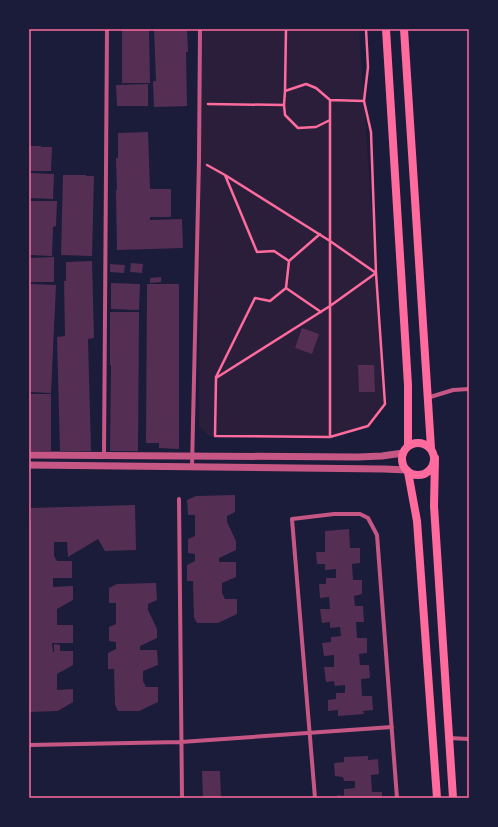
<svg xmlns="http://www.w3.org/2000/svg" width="498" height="827" font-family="'Nunito Sans',sans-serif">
  <rect width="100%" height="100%" fill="#1b1b3a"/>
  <path fill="#2a1e3b" d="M 200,29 L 359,29 L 385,404 L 368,426 L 330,437 L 209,436 L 199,426 Z"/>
  <path fill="#542f53" d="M 122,29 L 149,29 L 150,83 L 122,83 Z
    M 154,29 L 187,29 L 188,52 L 186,52 L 187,106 L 154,107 L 153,81 L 156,81 Z
    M 148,84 L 148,106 L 117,106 L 116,85 Z
    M 148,132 L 150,189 L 171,189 L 171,217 L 150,217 L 150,220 L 182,219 L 183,248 L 117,250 L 116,190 L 117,190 L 116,158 L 118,158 L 118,133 Z
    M 29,146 L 41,146 L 41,147 L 52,147 L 51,171 L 29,171 Z
    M 29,173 L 54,174 L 53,199 L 29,198 Z
    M 63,175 L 86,175 L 86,176 L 94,176 L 92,256 L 61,255 Z
    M 29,201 L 57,201 L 56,226 L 53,227 L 52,256 L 29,255 Z
    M 54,257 L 54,282 L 29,282 L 29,258 Z
    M 92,261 L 94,338 L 88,339 L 91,451 L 60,451 L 57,337 L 65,336 L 64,281 L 66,281 L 66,262 Z
    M 131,263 L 143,264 L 142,273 L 130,272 Z
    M 110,264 L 125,265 L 124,273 L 110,272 Z
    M 161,277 L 161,282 L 150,283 L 150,278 Z
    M 111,283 L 140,284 L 139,310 L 111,309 Z
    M 29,284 L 56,285 L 51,393 L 29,392 Z
    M 147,284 L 179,284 L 179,449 L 159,448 L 159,443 L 146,443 Z
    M 110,312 L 139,312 L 138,451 L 110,451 L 111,365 L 110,365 Z
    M 302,328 L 319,334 L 312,354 L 295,348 Z
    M 358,365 L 374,365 L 375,392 L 359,392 Z
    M 29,394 L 51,394 L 51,451 L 29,451 Z
    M 235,495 L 235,512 L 227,516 L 227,522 L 236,541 L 236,550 L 219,558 L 219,562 L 236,562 L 236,577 L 222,583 L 222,593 L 225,599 L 237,599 L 237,614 L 218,623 L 197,623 L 194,617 L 193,581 L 187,581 L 187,565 L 195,561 L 195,554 L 188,553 L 188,539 L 195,536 L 195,515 L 188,515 L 187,500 L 196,496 Z
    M 135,505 L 136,550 L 105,551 L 98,539 L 68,557 L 67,542 L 54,542 L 54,556 L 57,561 L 72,561 L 72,578 L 53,578 L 53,587 L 73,586 L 73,600 L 57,609 L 57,625 L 73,625 L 73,643 L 52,643 L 53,652 L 54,652 L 54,644 L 60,645 L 60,651 L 73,651 L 73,665 L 57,674 L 57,690 L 73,689 L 73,702 L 58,711 L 29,712 L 29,522 L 31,521 L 31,508 Z
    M 349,529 L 350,548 L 360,548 L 360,563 L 352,564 L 353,580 L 362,580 L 362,594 L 354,596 L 355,606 L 363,606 L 364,622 L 356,622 L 357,638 L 367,638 L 367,653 L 359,654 L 360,665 L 369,665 L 370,678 L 361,679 L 362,696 L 372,696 L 373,710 L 363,711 L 364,714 L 338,716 L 338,710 L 328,711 L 328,700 L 336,699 L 336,693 L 345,693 L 345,685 L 335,686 L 334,681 L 326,682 L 324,667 L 334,667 L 334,655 L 324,656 L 322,643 L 331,642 L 331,637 L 341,636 L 340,627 L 330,628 L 330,622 L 322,623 L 320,609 L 330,609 L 329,597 L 320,598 L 319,584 L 326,584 L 326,578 L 336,578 L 336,569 L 325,570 L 325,564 L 317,564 L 316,552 L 325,552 L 325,531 Z
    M 156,583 L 157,600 L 148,604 L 148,610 L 157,629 L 157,638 L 140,646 L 140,650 L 157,650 L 158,665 L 143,671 L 143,681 L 146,687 L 158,687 L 158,702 L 139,711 L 118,711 L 115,705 L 114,669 L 108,669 L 108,653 L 116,649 L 116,642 L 109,641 L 109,627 L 116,624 L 116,603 L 109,603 L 109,588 L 117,584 Z
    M 368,756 L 368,760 L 378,759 L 379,774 L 371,775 L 372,792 L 382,792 L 382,798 L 338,798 L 337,795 L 344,796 L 344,789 L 355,788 L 355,781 L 344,781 L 343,777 L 335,776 L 334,763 L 344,762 L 344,757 Z
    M 202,771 L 220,771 L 221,798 L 203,798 Z"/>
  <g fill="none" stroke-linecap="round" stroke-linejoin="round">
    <path stroke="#ff6b9d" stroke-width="2.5" d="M 286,29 L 285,91 L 306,84 L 316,88 L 330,100 L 330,437
      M 330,100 L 364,101 L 368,67 L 366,29
      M 208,104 L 284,105 L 285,115 L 298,128 L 316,127 L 330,120
      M 284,105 L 285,91
      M 207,165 L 225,175 L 330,241 L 376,273 L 330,306 L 216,378 L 215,436 L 330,437 L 368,426 L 385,404 L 376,273 L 371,132 L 364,101
      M 225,175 L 257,252 L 274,251 L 289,261
      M 286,288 L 289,261 L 320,234
      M 216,377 L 255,298 L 270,301 L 286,288 L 321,312"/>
    <path stroke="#c65784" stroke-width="4" d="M 427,398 L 453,390 L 469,389
      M 104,455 L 107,29
      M 192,467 L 199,160 L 200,29
      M 179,499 L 182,798
      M 449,738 L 469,739
      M 29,745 L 181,742 L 392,727
      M 315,798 L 292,519 L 334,514 L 360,514 L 368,518 L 377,535 L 397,798"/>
    <path stroke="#c65784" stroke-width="7" d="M 29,455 L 358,457 L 382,456 L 403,453
      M 29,465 L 384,469 L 407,470"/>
    <path stroke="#ff6b9d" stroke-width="8" d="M 386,29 L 408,385 L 408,446
      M 404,29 L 431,448
      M402 459a16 16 0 1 1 32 0a16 16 0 1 1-32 0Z
      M 435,458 L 434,506 L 453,798
      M 408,472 L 417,521 L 437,798"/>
  </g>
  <rect width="498" height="827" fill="none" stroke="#1b1b3a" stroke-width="60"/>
  <rect x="30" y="30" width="438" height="767" fill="none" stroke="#ff6b9d" stroke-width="1.5"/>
</svg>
